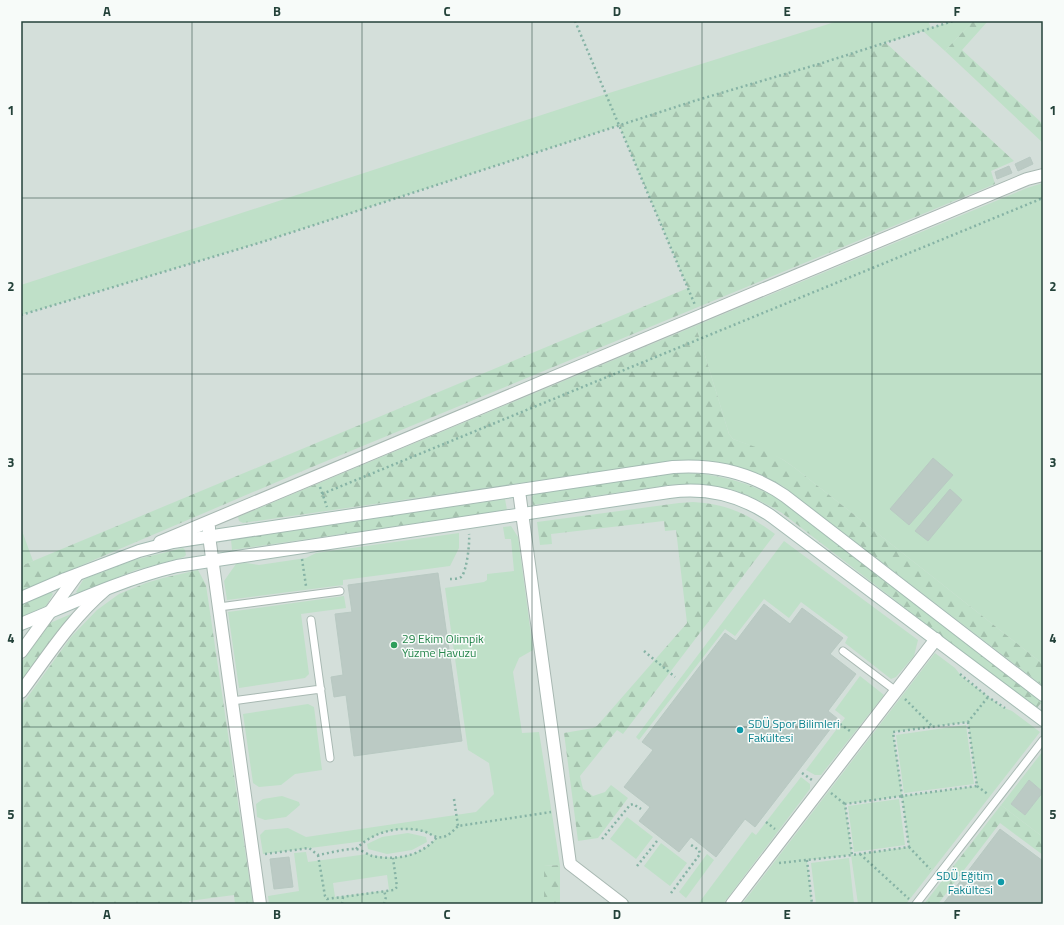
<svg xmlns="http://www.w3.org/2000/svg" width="1064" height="925" font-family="'Titillium Web',sans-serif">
  <defs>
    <pattern id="forest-firs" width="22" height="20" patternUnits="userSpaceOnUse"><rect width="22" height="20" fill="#bfe0c8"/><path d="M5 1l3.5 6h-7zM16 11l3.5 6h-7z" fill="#a4c1ad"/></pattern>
  </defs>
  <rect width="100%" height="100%" fill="#e6efeb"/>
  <path fill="#d4dfda" d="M 21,21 L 1043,21 L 1043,904 L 21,904 Z"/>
  <path fill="#bfe0c8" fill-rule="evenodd" d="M 838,21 L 928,21 L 931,28 L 953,21 L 973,21 L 945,51 L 923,31 L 819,64 L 694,101 L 262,242 L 21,315 L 21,285 L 606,94 Z
    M 1043,183 L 1043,664 L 795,468 L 782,459 L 749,445 L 733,439 L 729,434 L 700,339 L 695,326 L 1027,188 Z
    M 511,526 L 518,537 L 533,650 L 519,658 L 513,672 L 522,733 L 539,732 L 560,865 L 544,866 L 544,904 L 269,904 L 268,896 L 299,891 L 294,853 L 306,852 L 308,862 L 368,854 C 392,861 420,858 437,837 L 421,831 L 400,829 L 381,833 L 365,841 L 263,854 L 260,835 L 265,830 L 288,828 L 306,837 L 476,812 L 494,794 L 489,763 L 468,750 L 445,588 L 484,582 L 487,580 L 487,574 L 514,571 L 511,539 L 505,539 L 503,527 ZM 387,875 L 389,890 L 335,897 L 333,883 Z
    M 21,528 L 33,561 L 21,566 Z
    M 459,533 L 459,548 L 450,566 L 343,580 L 343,585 L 227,600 L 224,581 L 236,564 L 246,563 L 259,565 L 306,558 L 316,553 Z
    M 784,541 L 918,640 L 914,656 L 896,677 L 891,679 L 845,643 L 848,637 L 801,602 L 789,618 L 764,599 L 735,636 L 725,629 L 639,740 L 636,737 Z
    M 344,596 L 346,608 L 301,614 L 309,674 L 305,678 L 239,688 L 228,612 Z
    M 935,653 L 955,668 L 962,677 L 1002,707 L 1012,711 L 1040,732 L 906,904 L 858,904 L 851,855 L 807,860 L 812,904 L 742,904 ZM 968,722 L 977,786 L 902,796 L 893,732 ZM 902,796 L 909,847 L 852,855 L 845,804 Z
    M 860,676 L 884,695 L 821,775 L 815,775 L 806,770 L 845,718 L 835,710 Z
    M 308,704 L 314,707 L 322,770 L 295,774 L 281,785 L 259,787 L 253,783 L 243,714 Z
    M 966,725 L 974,784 L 904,793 L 896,735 Z
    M 1043,751 L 1043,791 L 1029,781 L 1011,804 L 1025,815 L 1043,792 L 1043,798 L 1042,799 L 1043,801 L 1043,837 L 1001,805 Z
    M 801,777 L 810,784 L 810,789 L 723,904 L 698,904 L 752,832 L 756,835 Z
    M 282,796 L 299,802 L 300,805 L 286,817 L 265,820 L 257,817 L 256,804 L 263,799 Z
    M 899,799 L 905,845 L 854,852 L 848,806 Z
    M 627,817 L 653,837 L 636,859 L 610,839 Z
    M 408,833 L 426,837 L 427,842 L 412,850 L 387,854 L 368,849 L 367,844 L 382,837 Z
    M 661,843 L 687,863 L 670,886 L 644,866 Z
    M 707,854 L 714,860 L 686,898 L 679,892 Z
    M 849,858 L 854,904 L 816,904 L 811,863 Z"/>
  <path fill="url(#forest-firs)" d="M 973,21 L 988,21 L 962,50 L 1043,124 L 1043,143 L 945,51 Z
    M 886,43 L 1014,161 L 991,171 L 995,184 L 312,467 L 21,591 L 21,566 L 688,288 L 619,125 C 707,94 797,71 886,43 Z
    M 695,326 L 700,339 L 729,434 L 733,439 L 767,451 L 782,459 L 795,468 L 1043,664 L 1043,686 L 783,486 C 748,466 712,457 672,461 L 243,523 L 239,521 L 238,517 Z
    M 685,473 C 719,474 747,482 777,498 L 1041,700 L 1041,703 L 1036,709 L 782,513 C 743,490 715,481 669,485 L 533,505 L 532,497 L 535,494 L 668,474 Z
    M 505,499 L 507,510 L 232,550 L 231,540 Z
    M 693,502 C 728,504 748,514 775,534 L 623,734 L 617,730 L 580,776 L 583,789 L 593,796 L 605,792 L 611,785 L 628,798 L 598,838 L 578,841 L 564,733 L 593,728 L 597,726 L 687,623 L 676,530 L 665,531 L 664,521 L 551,534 L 552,544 L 540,545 L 537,522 L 679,503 Z
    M 183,548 L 185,550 L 186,555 L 184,557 L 136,570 L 78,593 L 76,592 L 83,580 L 87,578 L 134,560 Z
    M 198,570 L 206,585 L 253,904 L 245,904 L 245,903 L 235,904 L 234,895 L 189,901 L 189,904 L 21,904 L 21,706 L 71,637 L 97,610 L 119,594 L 146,583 L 163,578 Z
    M 51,592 L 53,594 L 46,606 L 21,617 L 21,605 Z
    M 71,614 L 21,683 L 21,663 L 50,623 Z
    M 1001,805 L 1043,837 L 1043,855 L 1000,823 L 938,904 L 924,904 Z
    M 560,865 L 560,904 L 544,904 L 544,866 Z"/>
  <path fill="#bbcac4" stroke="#b8c9c2" d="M 1030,157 L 1033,164 L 1018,171 L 1015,164 Z
    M 1009,166 L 1012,173 L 997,179 L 995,172 Z
    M 933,458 L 953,475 L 909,525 L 890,509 Z
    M 950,489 L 962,500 L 928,541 L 915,531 Z
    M 438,573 L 462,741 L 354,756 L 346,695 L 334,697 L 331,677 L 343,675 L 335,614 L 352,612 L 348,585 Z
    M 764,604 L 790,624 L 802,608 L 843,638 L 830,654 L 856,674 L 828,711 L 838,719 L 755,827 L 745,819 L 716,857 L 691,837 L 679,852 L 639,821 L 650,807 L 624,787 L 653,750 L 642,742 L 725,633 L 736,641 Z
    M 1029,780 L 1043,792 L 1025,815 L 1011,804 Z
    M 1000,829 L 1043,861 L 1043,904 L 943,904 Z
    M 289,857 L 293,887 L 274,889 L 270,859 Z"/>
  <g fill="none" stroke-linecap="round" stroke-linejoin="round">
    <g stroke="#a8b8b2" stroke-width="9">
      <path id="lane" d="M 219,607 L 340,591
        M 311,620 L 330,758
        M 843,651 L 896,691
        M 232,701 L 321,689
        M 916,904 L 1043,740"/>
    </g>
    <g stroke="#a8b8b2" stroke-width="14">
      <path id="street" d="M 519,491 L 570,864 L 622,904
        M 209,527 L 209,536 L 260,904
        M 160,542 L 1027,179 L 1043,175
        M 21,652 L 77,575
        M 21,692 C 47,657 71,619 105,590
        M 732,904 L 936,639"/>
    </g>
    <g stroke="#a4bbb3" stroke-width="14">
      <path id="secondary" d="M 21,598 L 65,579 L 139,551 L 173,542 L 673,467 C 713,464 752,473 785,496 L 1043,695
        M 21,624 C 72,603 123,579 177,566 L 669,492 C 705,487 740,495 771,516 L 1043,720"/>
    </g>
    <path stroke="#86b3a5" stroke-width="2.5" stroke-dasharray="2 3" stroke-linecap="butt" d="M 575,21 L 695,305
      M 21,315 L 262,242 L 694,101 L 819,64 L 953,21
      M 320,487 L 327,507
      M 322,494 L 1043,198
      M 302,559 L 306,586
      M 450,579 C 454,579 460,579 462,576 C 467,569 470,542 469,534
      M 644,651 L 675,677
      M 960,674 L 988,697 L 1005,708
      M 905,699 L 932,726
      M 968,722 L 977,786 L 902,796 L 893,732 L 968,722 L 988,697
      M 840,724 L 850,731
      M 802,773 L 812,780
      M 977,786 L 989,795
      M 831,793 L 845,804
      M 902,796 L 909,847 L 852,855 L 845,804 Z
      M 454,799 L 458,826
      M 766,822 L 775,829
      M 602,839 L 630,805 L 633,804 L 641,809
      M 909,847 L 930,869
      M 356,849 C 372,832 400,825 423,831 C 428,832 432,836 437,837 C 446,839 452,832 458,826 L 551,812
      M 265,854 L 309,848 L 318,855 C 330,853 343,849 355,849 C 360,849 367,854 372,856 C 396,861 422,856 437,837
      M 860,854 L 909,899
      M 318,855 L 325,896 L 327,899 L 394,890 L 397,887 L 393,858
      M 807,860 L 812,904
      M 779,863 L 852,855
      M 637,866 L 657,841
      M 671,893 L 700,854 L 699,850 L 691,845
      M 342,904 L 343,897
      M 384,904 L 386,897 L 384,891"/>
    <use href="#lane" stroke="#fff" stroke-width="7"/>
    <use href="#street" stroke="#fff" stroke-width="12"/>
    <use href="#secondary" stroke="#fff" stroke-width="12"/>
  </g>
  <path fill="none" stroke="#24423a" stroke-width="1" stroke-opacity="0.55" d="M 192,21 L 192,904M 362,21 L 362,904M 532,21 L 532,904M 702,21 L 702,904M 872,21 L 872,904M 21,198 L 1043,198M 21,374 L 1043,374M 21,551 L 1043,551M 21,727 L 1043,727"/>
  <circle fill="#2e9e5b" stroke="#f7fbf9" stroke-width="1.5" cx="394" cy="645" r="4"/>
  <g fill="#0f9aa8" stroke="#f7fbf9" stroke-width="1.5">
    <circle cx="740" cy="730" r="4"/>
    <circle cx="1001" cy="882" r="4"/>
  </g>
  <g text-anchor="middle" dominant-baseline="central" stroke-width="3" stroke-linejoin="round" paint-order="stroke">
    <g font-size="12" fill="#27864d" stroke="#f7fbf9" text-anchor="start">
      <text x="402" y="638">29 Ekim Olimpik<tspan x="402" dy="14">Yüzme Havuzu</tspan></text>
    </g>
    <g font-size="12" fill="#0d838f" stroke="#f7fbf9" text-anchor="start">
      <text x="748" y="723">SDÜ Spor Bilimleri<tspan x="748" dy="14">Fakültesi</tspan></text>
      <text x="993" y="875" text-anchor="end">SDÜ Eğitim<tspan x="993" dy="14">Fakültesi</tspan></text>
    </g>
  </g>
  <rect width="1064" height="925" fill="none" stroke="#f7fbf9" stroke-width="44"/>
  <rect x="22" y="22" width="1020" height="881" fill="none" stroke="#24423a" stroke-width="1.5"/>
  <g font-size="13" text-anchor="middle" font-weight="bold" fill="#24423a">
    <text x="107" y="16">A</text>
    <text x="277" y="16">B</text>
    <text x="447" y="16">C</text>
    <text x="617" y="16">D</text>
    <text x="787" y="16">E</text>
    <text x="957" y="16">F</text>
    <text x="11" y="115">1</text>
    <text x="1053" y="115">1</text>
    <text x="11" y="291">2</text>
    <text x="1053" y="291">2</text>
    <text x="11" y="467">3</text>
    <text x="1053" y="467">3</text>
    <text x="11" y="643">4</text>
    <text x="1053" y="643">4</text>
    <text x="11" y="819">5</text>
    <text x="1053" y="819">5</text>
    <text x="107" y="919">A</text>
    <text x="277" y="919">B</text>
    <text x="447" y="919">C</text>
    <text x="617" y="919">D</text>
    <text x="787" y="919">E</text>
    <text x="957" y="919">F</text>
  </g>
</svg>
